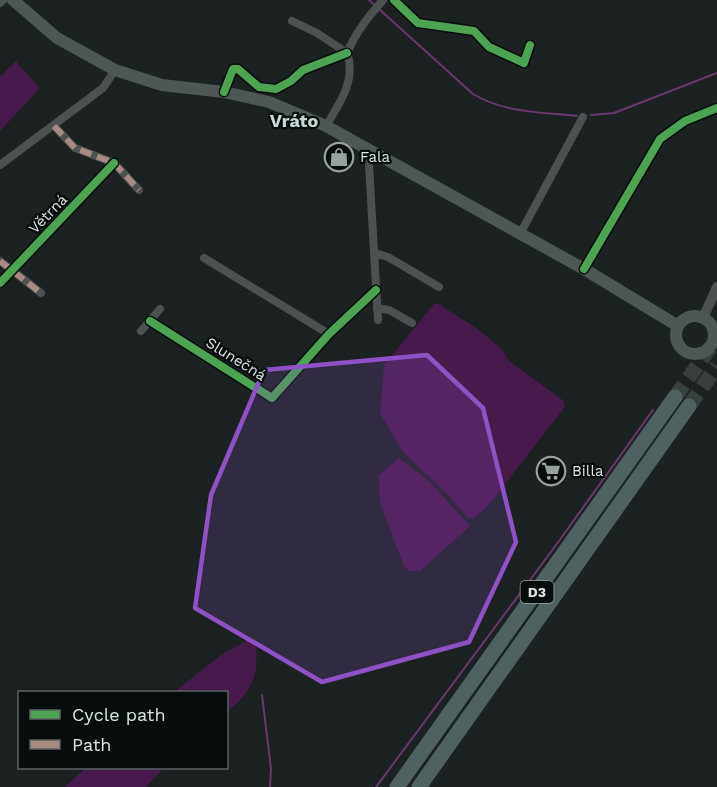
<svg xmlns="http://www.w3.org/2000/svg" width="717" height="787" font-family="'Work Sans',sans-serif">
  <rect width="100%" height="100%" fill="#1b2221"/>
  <path fill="#461a4a" d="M 17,60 L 18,64 L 40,88 L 0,131 L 0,77 Z
    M 434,304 L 439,304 L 476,328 L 502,349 L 509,361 L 564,401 L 565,407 L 488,506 L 474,518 L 468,518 L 448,495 L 404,453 L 380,413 L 384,365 Z
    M 399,458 L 430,482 L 470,526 L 420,571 L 409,571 L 404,566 L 380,503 L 379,475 Z
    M 251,638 L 256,644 C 259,676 252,692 227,712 L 226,692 L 174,692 L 221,655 Z
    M 86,768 L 164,768 L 146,787 L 65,787 Z"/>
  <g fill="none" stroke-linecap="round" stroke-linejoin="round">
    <path stroke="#6d3770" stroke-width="2" d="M 369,0 L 473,94 C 505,113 540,112 577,116
      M 591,115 L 614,113 L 717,73
      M 262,695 L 271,769 L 270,787
      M 376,787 L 559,541 L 653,410"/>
    <path stroke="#383f3e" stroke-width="15" stroke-dasharray="15 8" stroke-linecap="butt" d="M 675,397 L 717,338
      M 689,406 L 717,366"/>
    <path stroke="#4c5251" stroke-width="8" d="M 394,0 L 418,23 L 474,31 L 489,47 L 524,63 L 530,45
      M 0,3 L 3,0
      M 292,21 L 317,33 L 347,53
      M 224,92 L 233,69 L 238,69 L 259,87 L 276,89 L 291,81 L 303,70 L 347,53
      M 54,126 L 75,148 L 114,163 L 139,190
      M 326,126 C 339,104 357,80 347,53 C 356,32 368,17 383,0
      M 373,151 L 369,165 L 378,320
      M 0,165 L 103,88 L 115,70
      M 520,234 L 583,117
      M 375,253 L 388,257 L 439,287
      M 204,258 L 329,334
      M 0,261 L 41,293
      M 584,269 L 660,139 L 685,121 L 717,108
      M 0,283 L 114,163
      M 377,308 L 389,310 L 412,323
      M 150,321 L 272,398 L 329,334 L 376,290
      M 141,331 L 160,309"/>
    <path stroke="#4c5251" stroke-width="10" d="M 703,318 L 717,287"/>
    <path stroke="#4d5756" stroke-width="12" d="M 13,0 L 57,38 L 115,70 L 162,85 L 224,92 L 269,102 L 326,126 L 584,269 L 678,326
      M676 335a19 19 0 1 1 38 0a19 19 0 1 1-38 0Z"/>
    <path stroke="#4f6160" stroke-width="15" d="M 397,787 L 675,397
      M 419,787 L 689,406"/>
    <path stroke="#a88b81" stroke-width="6" stroke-dasharray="12 6" stroke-linecap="butt" d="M 54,126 L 75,148 L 114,163 L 139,190
      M 0,261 L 41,293"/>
    <g stroke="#070d0d" stroke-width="11">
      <path id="cycleway" d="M 394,0 L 418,23 L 474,31 L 489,47 L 524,63 L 530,45
        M 224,92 L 233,69 L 238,69 L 259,87 L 276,89 L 291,81 L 303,70 L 347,53
        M 584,269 L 660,139 L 685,121 L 717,108
        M 0,283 L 114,163
        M 150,321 L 272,398 L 329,334 L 376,290"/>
    </g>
    <use href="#cycleway" stroke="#4ca352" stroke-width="8"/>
  </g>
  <path fill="#8e51c6" fill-opacity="0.2" stroke="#8e51c6" stroke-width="4.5" stroke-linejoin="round" d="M 427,355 L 483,408 L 516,542 L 469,642 L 322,682 L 195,608 L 211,495 L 264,370 Z"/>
  <defs>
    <g id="shop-ring" transform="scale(1.5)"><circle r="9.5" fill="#070d0d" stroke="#98a1a0" stroke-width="1.5"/><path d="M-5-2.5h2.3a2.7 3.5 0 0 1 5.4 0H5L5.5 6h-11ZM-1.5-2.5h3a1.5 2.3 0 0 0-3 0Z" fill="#98a1a0"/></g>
    <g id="supermarket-ring" transform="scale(1.5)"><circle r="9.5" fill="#070d0d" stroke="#98a1a0" stroke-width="1.5"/><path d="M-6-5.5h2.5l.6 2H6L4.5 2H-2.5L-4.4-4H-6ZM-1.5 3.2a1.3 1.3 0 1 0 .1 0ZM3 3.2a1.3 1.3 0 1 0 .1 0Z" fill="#98a1a0"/></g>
  </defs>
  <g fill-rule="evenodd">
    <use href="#shop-ring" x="339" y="157"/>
    <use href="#supermarket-ring" x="551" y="471"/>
  </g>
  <g text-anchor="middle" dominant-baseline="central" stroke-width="4.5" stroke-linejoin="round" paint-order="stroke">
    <rect fill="#070d0d" stroke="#9ca4a4" stroke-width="1.5" x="520.5" y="581" width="33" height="22" rx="4.5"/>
    <g font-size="14" font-weight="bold" fill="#dce5e4">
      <text x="537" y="592">D3</text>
    </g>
    <g font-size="15" fill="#dce5e4" stroke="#070d0d" text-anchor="start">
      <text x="360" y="157">Fala</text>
      <text x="572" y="471">Billa</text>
    </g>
    <g font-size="15" fill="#dce5e4" stroke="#070d0d">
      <text transform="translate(48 214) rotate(-46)">Větrná</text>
      <text transform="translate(236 359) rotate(32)">Slunečná</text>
    </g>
    <g font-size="18" font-weight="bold" fill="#c7d9d7" stroke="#070d0d">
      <text x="294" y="120">Vráto</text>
    </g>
  </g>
  <rect x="18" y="691" width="210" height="78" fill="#070d0d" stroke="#5c6363" stroke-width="1.5"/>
  <rect x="30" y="710" width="30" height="9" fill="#4ca352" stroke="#5c6363" stroke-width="1.5"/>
  <text x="72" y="721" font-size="18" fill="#dce5e4">Cycle path</text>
  <rect x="30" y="740" width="30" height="9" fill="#a88b81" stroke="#5c6363" stroke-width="1.5"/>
  <text x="72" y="751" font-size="18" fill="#dce5e4">Path</text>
</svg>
